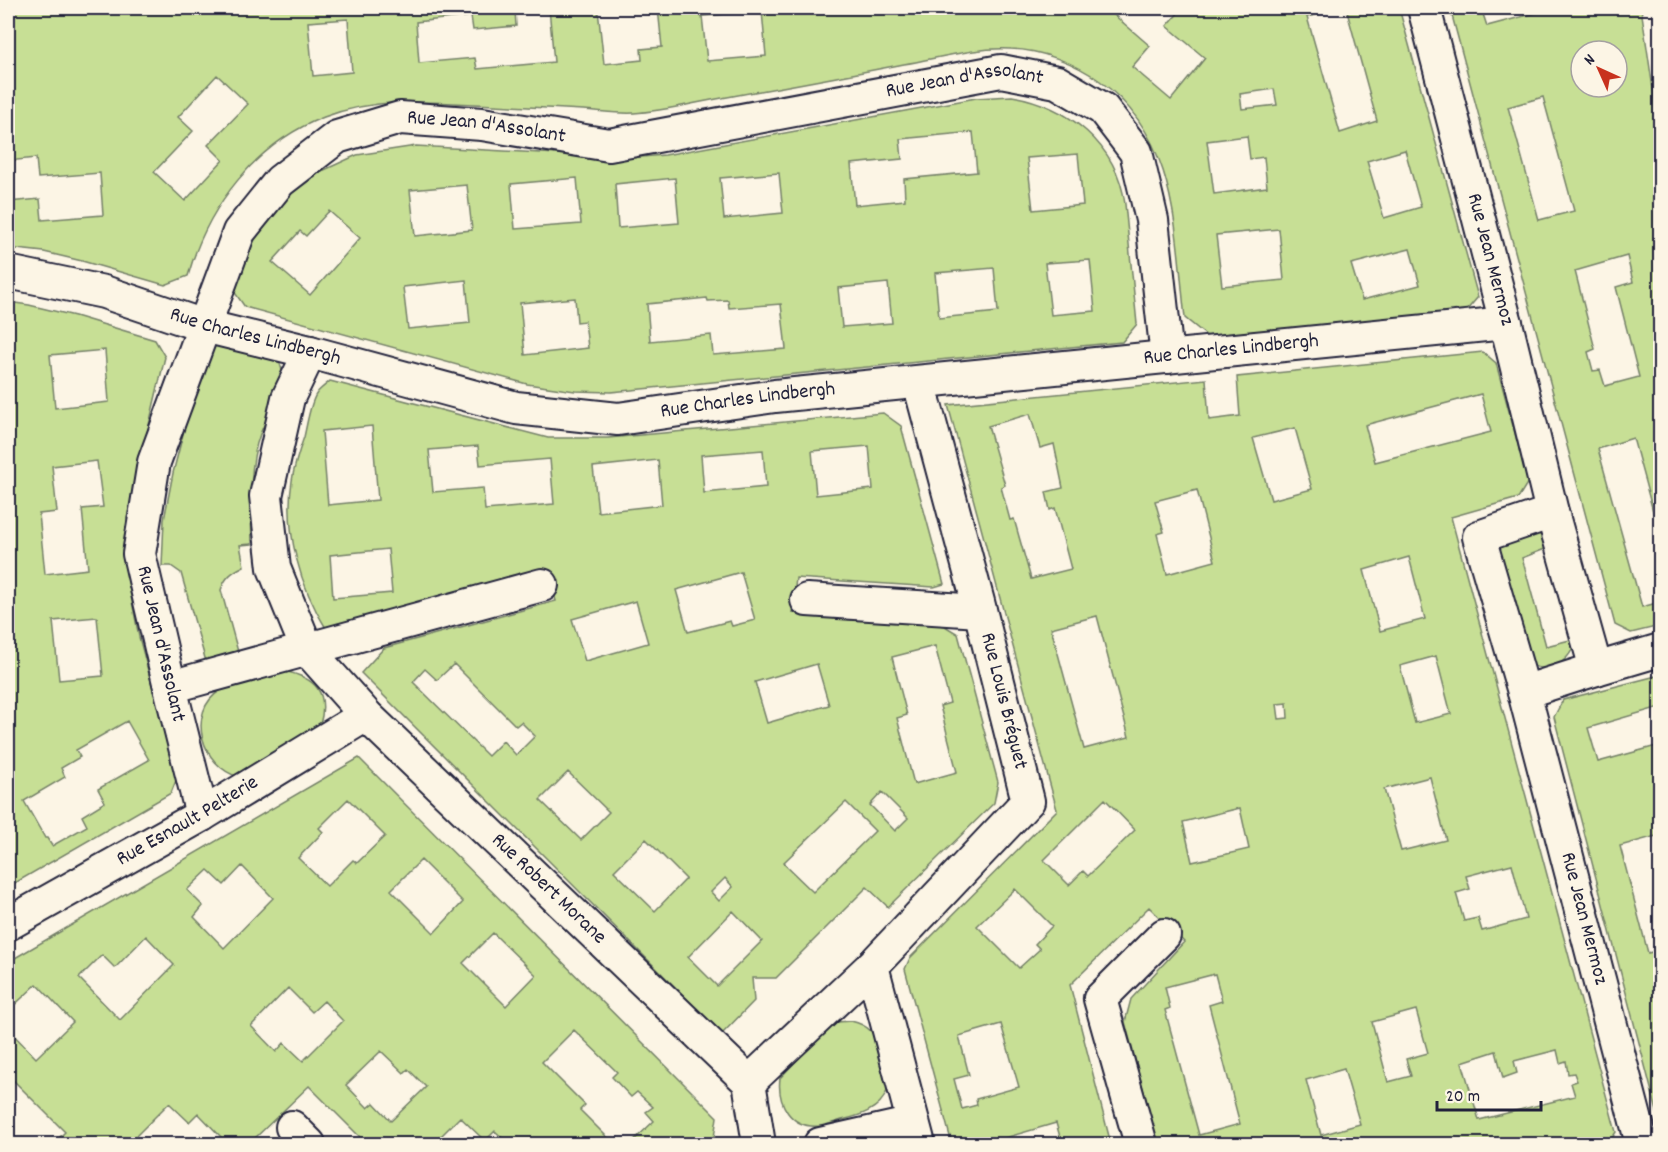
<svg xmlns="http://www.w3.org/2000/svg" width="1668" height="1152" font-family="Dekko,sans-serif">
  <rect width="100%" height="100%" fill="#fcf5e5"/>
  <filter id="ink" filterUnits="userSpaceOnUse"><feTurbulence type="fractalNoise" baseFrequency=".0167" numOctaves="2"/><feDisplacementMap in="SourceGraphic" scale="12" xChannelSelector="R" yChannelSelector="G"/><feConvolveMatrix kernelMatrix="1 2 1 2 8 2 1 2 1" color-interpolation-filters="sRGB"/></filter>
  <g filter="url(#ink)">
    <path fill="#c7df95" stroke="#748068" stroke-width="1.5" fill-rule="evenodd" d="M 8,8 L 540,8 L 515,10 L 516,26 L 473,30 L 471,16 L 416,22 L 419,63 L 475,58 L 477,69 L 554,62 L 549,8 L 620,8 L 598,10 L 604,64 L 642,60 L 641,49 L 662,47 L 658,8 L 1106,8 L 1150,46 L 1132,67 L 1171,100 L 1205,58 L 1167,26 L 1179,12 L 1174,8 L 1341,8 L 1307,17 L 1340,133 L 1377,121 L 1346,8 L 1399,8 L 1478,297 L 1466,311 L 1207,336 L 1185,318 C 1175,231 1178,138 1100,81 C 1075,63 1042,50 1011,49 C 975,47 939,58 904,64 C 844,76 783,87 722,98 C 693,103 664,111 634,113 C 618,114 600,111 583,110 C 547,108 511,106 475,104 C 424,101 374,98 324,117 C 256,143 207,207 188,276 L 165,285 L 82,261 L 44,252 L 8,248 L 8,202 L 40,199 L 42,220 L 103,215 L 100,173 L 38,178 L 36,158 L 8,161 ZM 762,11 L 766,56 L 707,61 L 702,16 ZM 348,19 L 352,72 L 313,76 L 308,22 ZM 217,75 L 248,104 L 208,145 L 223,160 L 185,201 L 154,172 L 193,131 L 178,117 ZM 1274,89 L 1277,105 L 1242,109 L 1240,94 ZM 1247,136 L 1250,159 L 1264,157 L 1267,187 L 1214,194 L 1207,141 ZM 1405,150 L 1421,207 L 1384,218 L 1367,161 ZM 1279,229 L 1284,280 L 1222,286 L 1216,235 ZM 1410,249 L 1420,285 L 1362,300 L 1351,264 Z
      M 1450,8 L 1481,8 L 1487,26 L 1555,8 L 1641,8 L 1660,136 L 1660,537 L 1633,438 L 1598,449 L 1642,607 L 1660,602 L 1660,626 L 1631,633 L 1615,625 ZM 1581,51 L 1617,51 L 1617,87 L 1581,87 ZM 1543,97 L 1574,211 L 1539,220 L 1508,107 ZM 1627,256 L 1633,282 L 1616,287 L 1639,377 L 1605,386 L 1600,370 L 1593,371 L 1588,352 L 1595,349 L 1575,271 Z
      M 1012,96 C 1068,106 1117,144 1125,204 L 1137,324 L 1122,342 L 611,392 L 575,391 L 527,384 L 245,307 L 233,290 L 245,256 L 269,216 L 290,195 L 322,171 L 357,155 L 416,146 L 629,158 L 665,155 L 976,98 ZM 973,132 L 977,172 L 904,179 L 905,200 L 855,205 L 851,164 L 902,159 L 900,139 ZM 1078,154 L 1083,205 L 1033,210 L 1027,158 ZM 779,173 L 783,213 L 724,219 L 720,178 ZM 577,178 L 581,224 L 515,229 L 511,184 ZM 675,178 L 679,223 L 618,228 L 615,184 ZM 467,185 L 472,230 L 415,236 L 410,190 ZM 329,211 L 360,238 L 310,295 L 272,262 L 300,231 L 306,236 ZM 1090,260 L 1095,311 L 1051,315 L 1045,263 ZM 994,268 L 998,312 L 939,318 L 935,273 ZM 466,280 L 470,323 L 408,329 L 403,287 ZM 888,283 L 892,323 L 842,327 L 838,288 ZM 575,298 L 577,322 L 585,321 L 588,348 L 525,355 L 520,303 ZM 707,298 L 708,301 L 728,300 L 729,308 L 781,304 L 786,349 L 713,355 L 711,335 L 650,341 L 647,304 Z
      M 8,302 L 29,305 L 75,316 L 155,340 L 165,357 L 127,518 L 125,566 L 139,637 L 177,778 L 171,793 L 8,887 L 8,859 L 12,855 L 8,847 L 8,378 L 12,377 L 8,333 ZM 105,350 L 109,402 L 55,408 L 50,355 ZM 97,461 L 103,507 L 82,509 L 88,569 L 45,574 L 39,514 L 57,512 L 52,466 ZM 97,617 L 103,676 L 59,680 L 53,621 ZM 127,721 L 149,760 L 98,789 L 105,802 L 82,816 L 87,826 L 52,846 L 47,838 L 45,838 L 24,801 L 65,777 L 61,768 L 80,757 L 76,750 Z
      M 221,340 C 234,344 274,353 280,364 C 289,383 267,416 260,434 C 248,466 251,510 252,544 L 240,545 L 244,566 C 232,572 225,577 221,590 L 240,659 L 208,669 L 181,573 L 171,566 L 162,566 L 164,520 L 173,473 L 203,356 L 211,346 Z
      M 1483,352 L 1496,363 L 1528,482 L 1518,498 L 1451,517 L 1616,1132 L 1608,1144 L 1158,1144 L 1125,1022 L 1131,999 L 1184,942 L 1149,907 L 1070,985 L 1111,1144 L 1062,1144 L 1056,1123 L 1005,1138 L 1006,1144 L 952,1144 L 905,969 L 910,958 L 1057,810 L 948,405 L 1206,379 L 1209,420 L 1240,416 L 1237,377 ZM 1481,394 L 1491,432 L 1375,462 L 1365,425 ZM 1030,414 L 1040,448 L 1054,444 L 1063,488 L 1046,492 L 1050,510 L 1055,508 L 1071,569 L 1031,579 L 1014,519 L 1010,520 L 1001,487 L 1005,485 L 988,426 ZM 1295,428 L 1312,489 L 1271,500 L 1253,438 ZM 1197,490 L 1215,561 L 1167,574 L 1157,534 L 1164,532 L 1155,501 ZM 1409,557 L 1425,619 L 1380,631 L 1364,570 ZM 1097,616 L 1129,737 L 1084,749 L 1051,628 ZM 1436,656 L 1451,714 L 1415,723 L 1400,666 ZM 1287,703 L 1288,718 L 1279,719 L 1277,704 ZM 1430,777 L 1446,840 L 1401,851 L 1384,789 ZM 1105,799 L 1135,830 L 1088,876 L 1083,871 L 1069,885 L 1044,860 ZM 1240,808 L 1249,849 L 1192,862 L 1183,822 ZM 1512,864 L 1526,919 L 1482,931 L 1478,918 L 1464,921 L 1456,893 L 1470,889 L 1466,876 ZM 1015,889 L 1052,926 L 1035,944 L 1040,949 L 1019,968 L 977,926 ZM 1215,974 L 1222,1001 L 1209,1005 L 1240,1124 L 1199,1135 L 1165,1010 L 1170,1008 L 1165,987 ZM 1416,1010 L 1428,1053 L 1406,1059 L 1411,1076 L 1388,1082 L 1372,1022 ZM 1001,1024 L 1019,1087 L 976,1099 L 977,1105 L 962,1109 L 954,1079 L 969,1075 L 959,1036 ZM 1557,1050 L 1560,1063 L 1566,1061 L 1568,1074 L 1574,1073 L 1577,1081 L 1571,1083 L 1575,1096 L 1479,1120 L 1462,1062 L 1496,1051 L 1503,1078 L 1517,1073 L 1514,1061 ZM 1344,1069 L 1360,1124 L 1321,1135 L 1306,1080 Z
      M 330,381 L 548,438 L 608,438 L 883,413 L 901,426 L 944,584 L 934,587 L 796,578 L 792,612 L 940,623 L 958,634 L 998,782 L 994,803 L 888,907 L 867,887 L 776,978 L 752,978 L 754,1001 L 722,1034 L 361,673 L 384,648 L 556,601 L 548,571 L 327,630 C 300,587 284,531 292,481 C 294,466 299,451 304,437 C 307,425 310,402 317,393 C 321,388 326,385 330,381 ZM 372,426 L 378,500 L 328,505 L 322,431 ZM 478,446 L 480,465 L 550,459 L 554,504 L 485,510 L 483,488 L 433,492 L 429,450 ZM 869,446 L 873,489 L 816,495 L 812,451 ZM 763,450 L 766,487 L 704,493 L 701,455 ZM 658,460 L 662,505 L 598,512 L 593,467 ZM 388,549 L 392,593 L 333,598 L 330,555 ZM 741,572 L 755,620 L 732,626 L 730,621 L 688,632 L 676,590 ZM 636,601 L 648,643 L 585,661 L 572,619 ZM 935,646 L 950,703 L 940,706 L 957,772 L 914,784 L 897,718 L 907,715 L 892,657 ZM 454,664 L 516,726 L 521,722 L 535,736 L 516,755 L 503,741 L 488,756 L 413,682 L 425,669 L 437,680 ZM 817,664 L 829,705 L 767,723 L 755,682 ZM 568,772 L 609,812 L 581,840 L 540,800 ZM 882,792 L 908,818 L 895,831 L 870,805 ZM 846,802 L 875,831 L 813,892 L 783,863 ZM 646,839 L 686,879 L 655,911 L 614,871 ZM 725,878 L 733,887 L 719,901 L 711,892 ZM 733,911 L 762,941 L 717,986 L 688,957 Z
      M 1529,531 C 1539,534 1546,536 1550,547 L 1522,558 L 1546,646 L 1574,639 C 1575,659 1548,676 1530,664 L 1498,556 L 1500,546 Z
      M 284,671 C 316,678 329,692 320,725 L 239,777 C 202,767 185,712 221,690 C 231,683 270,675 284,671 Z
      M 1660,675 L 1660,707 L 1588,728 L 1598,762 L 1660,745 L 1660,835 L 1620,846 L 1648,953 L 1660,950 L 1660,1123 L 1554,717 L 1563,700 Z
      M 359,758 L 717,1117 L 713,1144 L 630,1144 L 654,1121 L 646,1112 L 653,1107 L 637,1092 L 631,1097 L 612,1077 L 617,1072 L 574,1030 L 542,1062 L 585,1105 L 580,1110 L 614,1144 L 509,1144 L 495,1131 L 485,1141 L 460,1117 L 433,1144 L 367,1144 L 309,1086 L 254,1139 L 258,1144 L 215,1144 L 222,1138 L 198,1113 L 189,1122 L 169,1103 L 133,1139 L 137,1144 L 56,1144 L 55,1142 L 65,1132 L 8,1075 L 8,1029 L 36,1058 L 73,1022 L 37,984 L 8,1011 L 8,962 ZM 348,799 L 385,836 L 357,863 L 353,860 L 327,886 L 298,858 L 323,832 L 319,828 ZM 421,860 L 463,902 L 434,933 L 391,890 ZM 242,866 L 273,898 L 224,948 L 194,917 L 203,906 L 187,890 L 208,870 L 224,885 ZM 493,933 L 536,975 L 506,1006 L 463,963 ZM 146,936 L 174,965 L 120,1020 L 79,978 L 102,955 L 115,968 ZM 288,988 L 312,1012 L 324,1001 L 343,1021 L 303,1061 L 284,1043 L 276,1052 L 251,1026 ZM 381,1051 L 404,1073 L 408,1069 L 426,1087 L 391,1121 L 374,1103 L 368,1108 L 346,1085 Z
      M 851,1021 C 869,1025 876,1034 882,1051 C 886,1064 892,1078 887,1091 C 880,1110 859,1116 842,1120 C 835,1122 827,1125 820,1126 C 790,1129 777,1103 780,1078 L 829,1026 L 837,1022 Z"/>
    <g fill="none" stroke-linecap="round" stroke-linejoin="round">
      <g stroke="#22223b" stroke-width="36">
        <g id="minor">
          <path id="s1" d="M 1424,8 L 1506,323 L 1552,512 L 1596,669 L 1524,692 L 1642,1144"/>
          <path id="s2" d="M 8,272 L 104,292 L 204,326 L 310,352 L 516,408 L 618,419 L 775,396 L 1506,323"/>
          <path id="s3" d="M 310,352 L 288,398 L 266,496 L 274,568 L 307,649 L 366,715 L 749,1082 L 759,1144"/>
          <path id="s4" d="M 919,382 L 978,602 L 1028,801 L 872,966 L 919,1144"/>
          <path d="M 807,600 L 980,611"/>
          <path d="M 1596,669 L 1660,650"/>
          <path d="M 170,687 L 542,585"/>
          <path d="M 1524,692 L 1479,537 L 1552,512"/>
          <path id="s5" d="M 202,815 L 170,687 L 139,554 L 154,462 L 239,232 L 280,181 L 337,137 L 400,118 L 482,124 L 609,145 L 1001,71 L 1057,82 L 1103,109 L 1136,152 L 1152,220 L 1167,357"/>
          <path id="s6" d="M 8,924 L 202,815 L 366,715"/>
          <path d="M 749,1082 L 872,966"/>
          <path d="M 292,1127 L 309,1144"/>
          <path d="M 820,1144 L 913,1123"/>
          <path d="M 1141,1144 L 1100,999 L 1164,935"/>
        </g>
      </g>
      <use href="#minor" stroke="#fcf5e5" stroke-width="32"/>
    </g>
  </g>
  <g text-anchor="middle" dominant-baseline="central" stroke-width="4.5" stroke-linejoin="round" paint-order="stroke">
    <g font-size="21" fill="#22223b" stroke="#fcf5e5">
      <text stroke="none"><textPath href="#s5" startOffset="1383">Rue Jean d'Assolant</textPath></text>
      <text stroke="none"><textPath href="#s5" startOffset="897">Rue Jean d'Assolant</textPath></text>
      <text stroke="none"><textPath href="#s1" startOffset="260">Rue Jean Mermoz</textPath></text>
      <text stroke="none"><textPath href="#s2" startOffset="256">Rue Charles Lindbergh</textPath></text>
      <text stroke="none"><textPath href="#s2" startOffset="1246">Rue Charles Lindbergh</textPath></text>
      <text stroke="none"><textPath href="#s2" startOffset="760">Rue Charles Lindbergh</textPath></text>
      <text transform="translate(160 644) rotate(77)">Rue Jean d'Assolant</text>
      <text stroke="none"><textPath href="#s4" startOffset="330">Rue Louis Bréguet</textPath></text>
      <text stroke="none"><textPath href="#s6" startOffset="207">Rue Esnault Pelterie</textPath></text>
      <text stroke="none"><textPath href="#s3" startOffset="652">Rue Robert Morane</textPath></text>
      <text stroke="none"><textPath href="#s1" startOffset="993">Rue Jean Mermoz</textPath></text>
    </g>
  </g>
  <rect width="1668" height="1152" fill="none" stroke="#fcf5e5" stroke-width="30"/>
  <rect x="15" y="15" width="1638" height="1122" fill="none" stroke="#22223b" stroke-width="2" filter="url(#ink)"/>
  <g transform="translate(1599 69) rotate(315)"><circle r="28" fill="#fcf5e5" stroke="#a5a1a1" stroke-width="1.5"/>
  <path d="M0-4.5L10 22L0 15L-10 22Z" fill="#c8321e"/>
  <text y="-9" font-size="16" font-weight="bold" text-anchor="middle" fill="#22223b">N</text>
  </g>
  <path d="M1437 1101v9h104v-9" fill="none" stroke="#22223b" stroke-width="3"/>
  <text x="1446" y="1101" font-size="18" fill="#22223b" stroke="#fcf5e5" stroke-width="4.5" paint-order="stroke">20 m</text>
</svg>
